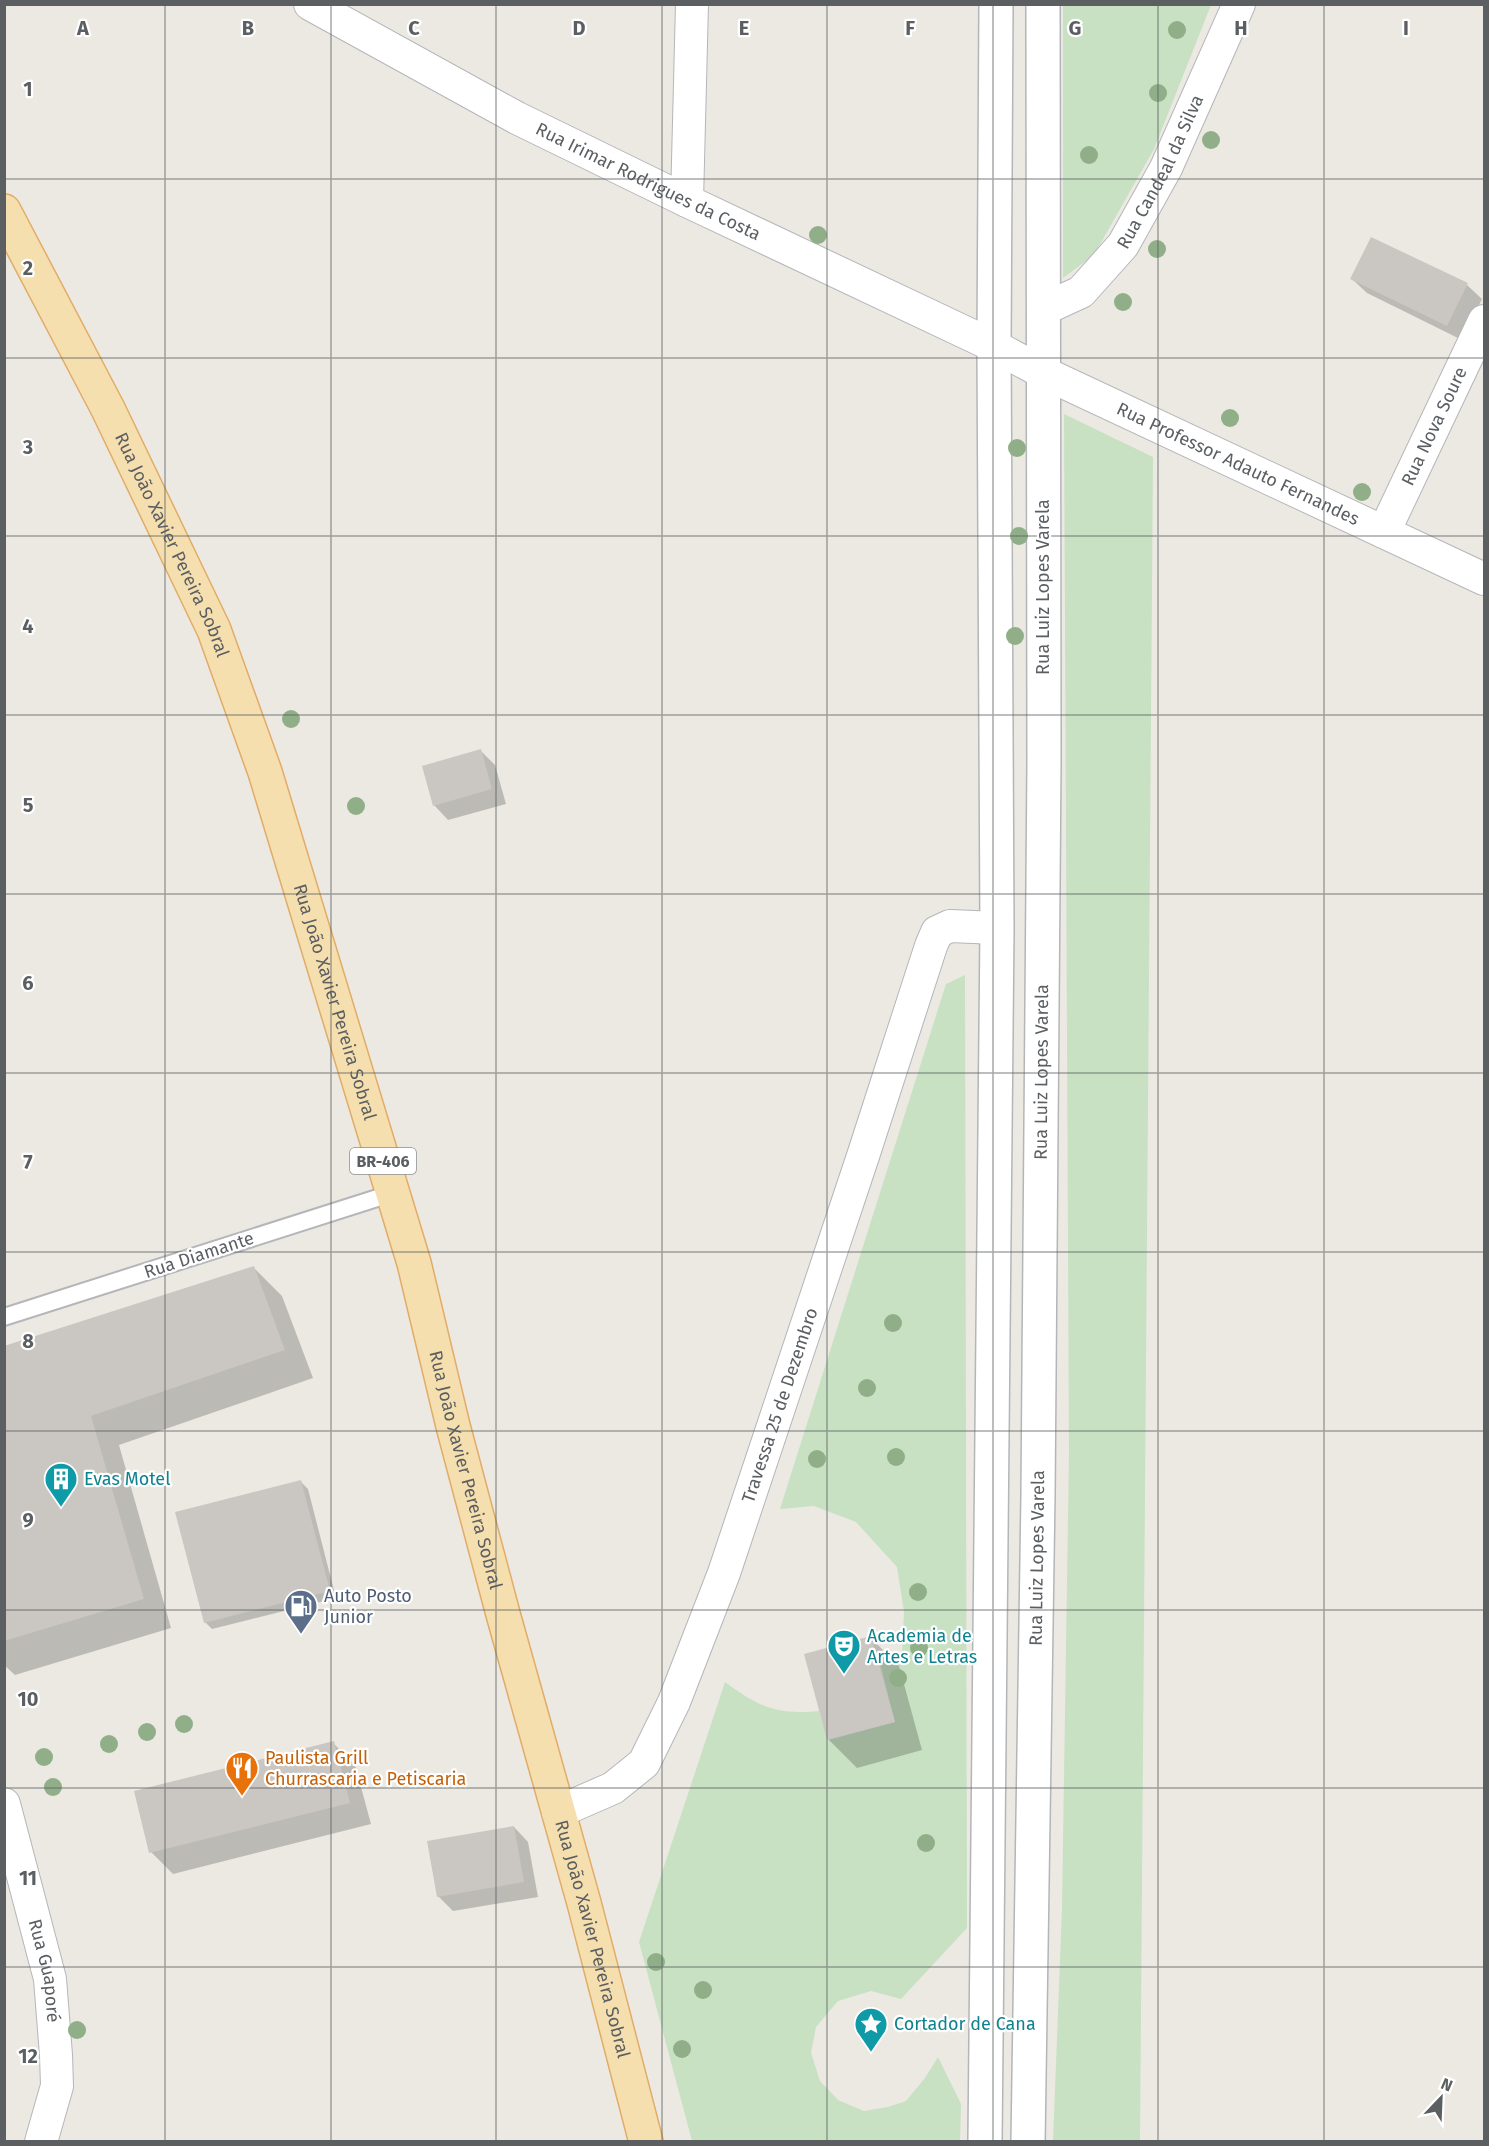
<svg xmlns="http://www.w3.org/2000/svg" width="1489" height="2146" font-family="'Fira Sans',sans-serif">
  <rect width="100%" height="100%" fill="#ece9e3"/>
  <path fill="#c7e1c2" d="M 1063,5 L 1211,5 L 1154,149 L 1094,255 L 1063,278 Z
    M 1064,414 L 1153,457 L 1140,2142 L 1053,2141 L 1062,1908 L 1069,1453 Z
    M 965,975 L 967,1928 L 901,1999 L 871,1991 L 838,2001 L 816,2027 L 811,2053 L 820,2081 L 838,2100 L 864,2111 L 888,2107 L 906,2101 L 925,2078 L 938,2057 L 961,2104 L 960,2141 L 692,2141 L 639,1942 L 725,1682 C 759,1707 776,1715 819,1711 L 828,1740 L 895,1722 L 880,1663 L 902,1655 L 904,1612 L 897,1567 L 856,1522 L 814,1506 L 780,1509 L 946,984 Z"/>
  <path fill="#0003" d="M 1352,279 L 1467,285 L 1482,299 L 1462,340 L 1367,293 Z
    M 481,751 L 495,765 L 506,804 L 448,820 L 434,805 Z
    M 253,1267 L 282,1296 L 313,1378 L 119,1445 L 171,1628 L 15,1675 L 4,1665 L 4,1348 Z
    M 301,1482 L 308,1489 L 336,1598 L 212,1629 L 205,1622 Z
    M 871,1638 L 899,1666 L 922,1750 L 857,1768 L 829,1740 L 805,1655 Z
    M 333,1743 L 355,1765 L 371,1824 L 173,1874 L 151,1852 Z
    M 514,1827 L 528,1842 L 538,1897 L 453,1911 L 438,1896 Z"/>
  <path fill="#cac6c2" d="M 1371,237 L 1468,283 L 1447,326 L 1350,279 Z
    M 481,749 L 492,789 L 433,806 L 422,766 Z
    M 254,1266 L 285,1350 L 91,1416 L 144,1599 L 4,1641 L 4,1346 Z
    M 301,1480 L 330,1591 L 204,1623 L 175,1512 Z
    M 871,1636 L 895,1722 L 827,1740 L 804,1654 Z
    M 334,1741 L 350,1803 L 149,1853 L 134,1791 Z
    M 514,1826 L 524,1882 L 437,1897 L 427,1841 Z"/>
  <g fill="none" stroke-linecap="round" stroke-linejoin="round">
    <g stroke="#b4b6b9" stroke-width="20">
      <path id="lane" d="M 4,1317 L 393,1193"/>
    </g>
    <g stroke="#b4b6b9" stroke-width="34">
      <g id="street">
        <path id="s1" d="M 310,4 L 517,118 L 687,201 L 994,346 L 1042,372 L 1484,579"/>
        <path d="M 687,201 L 692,4"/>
        <path id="s2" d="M 1044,309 L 1081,292 L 1123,245 L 1166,168 L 1239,4"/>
        <path id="s3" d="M 1384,532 L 1484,321"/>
        <path id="s4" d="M 4,1804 L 50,1979 L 56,2055 L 57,2086 L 41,2142"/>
        <path id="s5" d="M 558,1812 L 613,1788 L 644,1763 L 674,1702 L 724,1573 L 864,1153 L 931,946 L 937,932 L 950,926 L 997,928"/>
      </g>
    </g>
    <g stroke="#b2b6b9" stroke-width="36">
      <g id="secondary">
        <path d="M 985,2142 L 997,928 L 994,346 L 996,4"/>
        <path id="s6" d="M 1028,2142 L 1038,1495 L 1044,761 L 1043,4"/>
      </g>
    </g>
    <g stroke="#e1ac67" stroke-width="36">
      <g id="primary">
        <path id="s7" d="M 4,211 L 108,409 L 214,630 L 265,772 L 414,1263 L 453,1426 L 503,1614 L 584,1903 L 646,2142"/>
      </g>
    </g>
    <use href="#lane" stroke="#fff" stroke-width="16"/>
    <use href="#street" stroke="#fff" stroke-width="32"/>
    <use href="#secondary" stroke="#fff" stroke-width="33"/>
    <use href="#primary" stroke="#f6dfaf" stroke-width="33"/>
  </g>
  <g fill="#90af88">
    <circle cx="1177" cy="30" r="9"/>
    <circle cx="1158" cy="93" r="9"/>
    <circle cx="1211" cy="140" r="9"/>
    <circle cx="1089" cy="155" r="9"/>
    <circle cx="818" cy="235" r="9"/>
    <circle cx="1157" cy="249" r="9"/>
    <circle cx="1123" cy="302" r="9"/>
    <circle cx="1230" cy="418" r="9"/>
    <circle cx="1017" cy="448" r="9"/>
    <circle cx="1362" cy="492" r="9"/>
    <circle cx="1019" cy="536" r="9"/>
    <circle cx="1015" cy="636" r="9"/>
    <circle cx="291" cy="719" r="9"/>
    <circle cx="356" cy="806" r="9"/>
    <circle cx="893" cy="1323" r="9"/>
    <circle cx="867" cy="1388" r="9"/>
    <circle cx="896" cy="1457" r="9"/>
    <circle cx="817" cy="1459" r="9"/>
    <circle cx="918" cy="1592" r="9"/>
    <circle cx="919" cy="1648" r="9"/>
    <circle cx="898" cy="1678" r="9"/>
    <circle cx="184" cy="1724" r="9"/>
    <circle cx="147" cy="1732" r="9"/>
    <circle cx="109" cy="1744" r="9"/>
    <circle cx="44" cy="1757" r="9"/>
    <circle cx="53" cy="1787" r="9"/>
    <circle cx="926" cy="1843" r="9"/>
    <circle cx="656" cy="1962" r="9"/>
    <circle cx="703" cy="1990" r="9"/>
    <circle cx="77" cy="2030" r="9"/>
    <circle cx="682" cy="2049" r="9"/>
  </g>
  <path fill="none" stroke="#5b5f62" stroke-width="1.5" stroke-opacity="0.55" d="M 165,4 L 165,2142M 331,4 L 331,2142M 496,4 L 496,2142M 662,4 L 662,2142M 827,4 L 827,2142M 993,4 L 993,2142M 1158,4 L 1158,2142M 1324,4 L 1324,2142M 4,179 L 1484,179M 4,358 L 1484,358M 4,536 L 1484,536M 4,715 L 1484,715M 4,894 L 1484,894M 4,1073 L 1484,1073M 4,1252 L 1484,1252M 4,1431 L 1484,1431M 4,1610 L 1484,1610M 4,1788 L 1484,1788M 4,1967 L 1484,1967"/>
  <defs>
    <g id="building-pin" transform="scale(1.725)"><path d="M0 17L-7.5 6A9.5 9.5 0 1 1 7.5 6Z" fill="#0f9aa8" stroke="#fff"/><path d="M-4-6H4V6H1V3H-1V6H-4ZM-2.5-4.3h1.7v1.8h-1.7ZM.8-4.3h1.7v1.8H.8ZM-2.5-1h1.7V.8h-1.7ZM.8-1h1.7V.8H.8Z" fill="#fff"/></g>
    <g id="fuel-pin" transform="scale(1.725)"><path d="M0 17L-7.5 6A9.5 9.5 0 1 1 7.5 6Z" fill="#5c6f8a" stroke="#fff"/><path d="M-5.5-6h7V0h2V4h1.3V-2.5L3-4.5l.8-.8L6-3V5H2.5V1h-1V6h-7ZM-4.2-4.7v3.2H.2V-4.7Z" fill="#fff"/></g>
    <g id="theatre-pin" transform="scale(1.725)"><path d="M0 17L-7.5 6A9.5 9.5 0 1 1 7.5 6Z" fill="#0f9aa8" stroke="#fff"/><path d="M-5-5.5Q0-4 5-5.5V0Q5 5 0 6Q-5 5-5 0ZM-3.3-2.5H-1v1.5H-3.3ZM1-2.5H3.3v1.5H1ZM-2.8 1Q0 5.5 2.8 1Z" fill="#fff"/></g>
    <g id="restaurant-pin" transform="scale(1.725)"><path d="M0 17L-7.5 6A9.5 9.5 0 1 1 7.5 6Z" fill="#e8710a" stroke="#fff"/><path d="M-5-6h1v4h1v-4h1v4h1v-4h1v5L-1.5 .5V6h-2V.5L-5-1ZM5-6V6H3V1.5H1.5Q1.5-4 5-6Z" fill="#fff"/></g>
    <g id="sight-pin" transform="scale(1.725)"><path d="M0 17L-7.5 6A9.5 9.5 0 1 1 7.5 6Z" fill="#0f9aa8" stroke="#fff"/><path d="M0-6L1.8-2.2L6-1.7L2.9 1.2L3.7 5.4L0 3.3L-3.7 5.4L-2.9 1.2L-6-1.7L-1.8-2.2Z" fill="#fff"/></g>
  </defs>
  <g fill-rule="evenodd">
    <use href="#building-pin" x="61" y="1479"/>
    <use href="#fuel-pin" x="301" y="1606"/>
    <use href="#theatre-pin" x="844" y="1646"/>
    <use href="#restaurant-pin" x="242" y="1768"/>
    <use href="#sight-pin" x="871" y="2024"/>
  </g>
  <g text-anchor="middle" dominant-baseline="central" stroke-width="4.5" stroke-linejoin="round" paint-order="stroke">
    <rect fill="#fff" stroke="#8c8f91" stroke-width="1.5" x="350" y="1148" width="66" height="26" rx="4.5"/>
    <g font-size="16" font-weight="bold" fill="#5b5f62">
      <text x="383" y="1161">BR-406</text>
    </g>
    <g font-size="18" fill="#5b5f62" stroke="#fff">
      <text stroke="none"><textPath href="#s2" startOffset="186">Rua Candeal da Silva</textPath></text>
      <text stroke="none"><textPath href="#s1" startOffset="382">Rua Irimar Rodrigues da Costa</textPath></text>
      <text stroke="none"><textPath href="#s3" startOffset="117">Rua Nova Soure</textPath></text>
      <text stroke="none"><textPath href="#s1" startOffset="1036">Rua Professor Adauto Fernandes</textPath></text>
      <text stroke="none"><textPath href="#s7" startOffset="374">Rua João Xavier Pereira Sobral</textPath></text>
      <text transform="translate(1043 587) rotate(-90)">Rua Luiz Lopes Varela</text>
      <text stroke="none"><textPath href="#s7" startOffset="860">Rua João Xavier Pereira Sobral</textPath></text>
      <text stroke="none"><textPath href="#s6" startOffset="1070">Rua Luiz Lopes Varela</textPath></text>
      <text transform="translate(199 1255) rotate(-18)">Rua Diamante</text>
      <text stroke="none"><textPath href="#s5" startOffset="483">Travessa 25 de Dezembro</textPath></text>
      <text stroke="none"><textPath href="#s7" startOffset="1346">Rua João Xavier Pereira Sobral</textPath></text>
      <text stroke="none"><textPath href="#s6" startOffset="584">Rua Luiz Lopes Varela</textPath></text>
      <text stroke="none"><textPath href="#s7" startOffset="1832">Rua João Xavier Pereira Sobral</textPath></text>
      <text stroke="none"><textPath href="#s4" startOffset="172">Rua Guaporé</textPath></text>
    </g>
    <g font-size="18" fill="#0d838f" stroke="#fff" text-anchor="start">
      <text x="84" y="1479">Evas Motel</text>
      <text x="867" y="1636">Academia de<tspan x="867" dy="21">Artes e Letras</tspan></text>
      <text x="894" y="2024">Cortador de Cana</text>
    </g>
    <g font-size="18" fill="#4e5e75" stroke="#fff" text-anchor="start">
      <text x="324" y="1596">Auto Posto<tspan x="324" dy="21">Junior</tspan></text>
    </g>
    <g font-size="18" fill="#c56008" stroke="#fff" text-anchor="start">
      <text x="265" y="1758">Paulista Grill<tspan x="265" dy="21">Churrascaria e Petiscaria</tspan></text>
    </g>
  </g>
  <g font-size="20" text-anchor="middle" font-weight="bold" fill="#5b5f62" stroke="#fff" stroke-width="4.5" stroke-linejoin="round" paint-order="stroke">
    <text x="83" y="35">A</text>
    <text x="248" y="35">B</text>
    <text x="414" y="35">C</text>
    <text x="579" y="35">D</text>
    <text x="744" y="35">E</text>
    <text x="910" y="35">F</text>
    <text x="1075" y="35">G</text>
    <text x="1241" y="35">H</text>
    <text x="1406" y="35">I</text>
    <text x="28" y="96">1</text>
    <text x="28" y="275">2</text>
    <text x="28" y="454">3</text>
    <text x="28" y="633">4</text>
    <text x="28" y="812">5</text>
    <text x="28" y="990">6</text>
    <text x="28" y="1169">7</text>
    <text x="28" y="1348">8</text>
    <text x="28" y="1527">9</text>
    <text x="28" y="1706">10</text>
    <text x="28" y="1885">11</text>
    <text x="28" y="2063">12</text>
  </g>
  <rect width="1489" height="2146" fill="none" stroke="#5b5f62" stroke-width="12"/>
  <g transform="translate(1441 2098) rotate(23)" stroke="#ffffff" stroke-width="4.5" paint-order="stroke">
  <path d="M0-4.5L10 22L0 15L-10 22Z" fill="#5b5f62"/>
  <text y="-9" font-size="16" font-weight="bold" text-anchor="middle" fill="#5b5f62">N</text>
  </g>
</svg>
